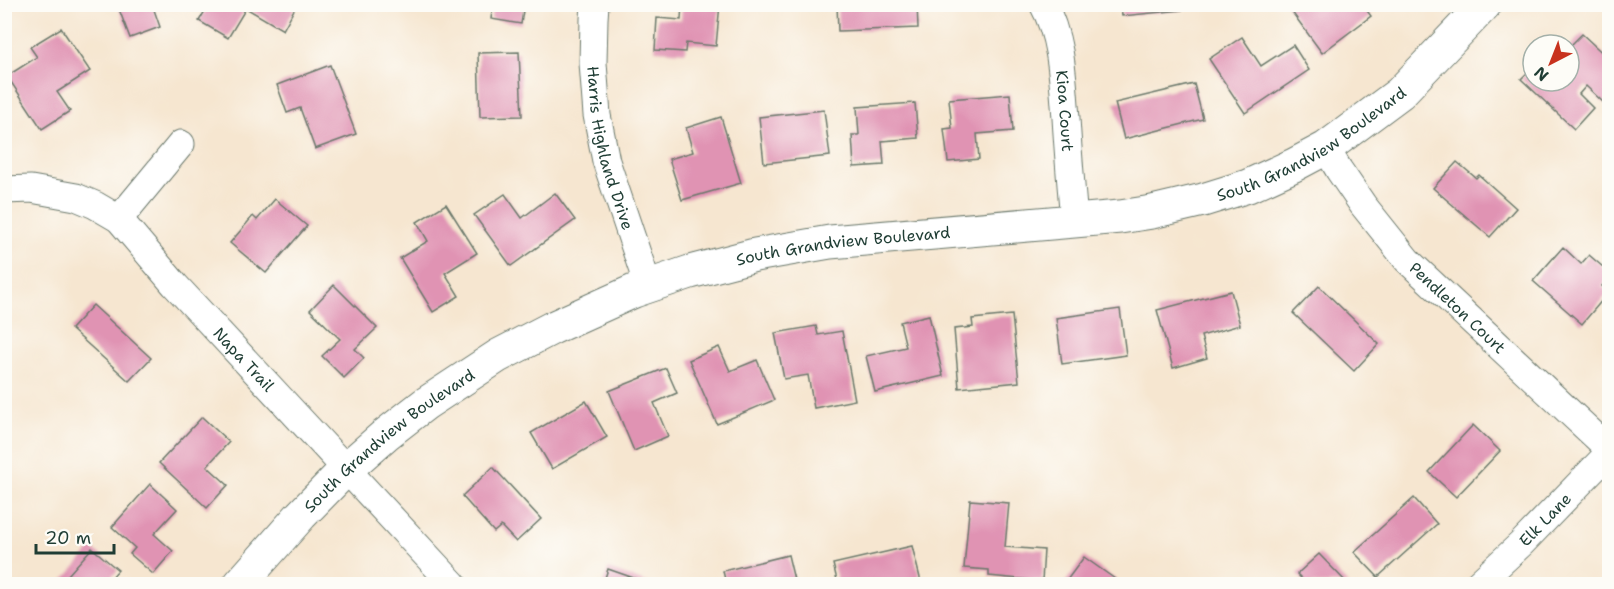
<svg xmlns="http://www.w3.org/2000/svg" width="1614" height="589" font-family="'Shantell Sans',sans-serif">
	<rect width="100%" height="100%" fill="#fdfcf7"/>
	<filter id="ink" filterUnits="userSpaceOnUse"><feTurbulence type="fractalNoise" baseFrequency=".0167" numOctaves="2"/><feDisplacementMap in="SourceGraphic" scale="12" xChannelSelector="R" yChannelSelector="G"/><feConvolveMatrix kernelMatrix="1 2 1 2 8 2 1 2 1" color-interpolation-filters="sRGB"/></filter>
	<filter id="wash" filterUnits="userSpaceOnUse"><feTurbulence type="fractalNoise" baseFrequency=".008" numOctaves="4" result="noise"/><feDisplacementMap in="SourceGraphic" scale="24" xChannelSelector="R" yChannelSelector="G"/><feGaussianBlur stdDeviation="1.35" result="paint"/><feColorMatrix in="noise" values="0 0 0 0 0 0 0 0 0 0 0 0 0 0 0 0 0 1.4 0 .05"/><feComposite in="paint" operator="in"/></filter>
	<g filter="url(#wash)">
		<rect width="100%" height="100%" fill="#f6e6d0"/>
		<g id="blocks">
			<g fill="#e093b3">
				<polygon points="117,4 152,4 160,27 130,38"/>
				<polygon points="209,4 297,4 283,30 246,8 228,38 199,21"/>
				<polygon points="493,4 524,4 521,24 491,19"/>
				<polygon points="682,4 720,4 716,46 686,43 685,52 655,50 657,18 681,20"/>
				<polygon points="837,4 917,4 918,28 838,31"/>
				<polygon points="1121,4 1182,4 1182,10 1122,16"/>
				<polygon points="1286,4 1362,4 1371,16 1322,53"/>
				<polygon points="61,28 90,71 57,92 70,111 42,129 7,76 37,57 30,47"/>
				<polygon points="1582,34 1610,60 1610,97 1604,103 1586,86 1579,94 1593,108 1574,129 1521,79 1533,67 1533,81 1569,81 1569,47"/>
				<polygon points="1242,37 1261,66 1293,45 1309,70 1245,113 1209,59"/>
				<polygon points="519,52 522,116 480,117 478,53"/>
				<polygon points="330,65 356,134 315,149 300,108 287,113 277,85"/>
				<polygon points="1194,84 1203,119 1124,139 1115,103"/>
				<polygon points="1010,94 1013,131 977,134 979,159 948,162 944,129 952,128 949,99"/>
				<polygon points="915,103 918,138 882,141 884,165 854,167 852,135 859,135 857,107"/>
				<polygon points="824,110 830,156 764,163 759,117"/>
				<polygon points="721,117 741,183 682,200 669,159 693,152 686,128"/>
				<polygon points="1457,162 1476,178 1479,175 1516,208 1490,237 1433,188"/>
				<polygon points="555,193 575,220 511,266 474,215 505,194 522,218"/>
				<polygon points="275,199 307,226 266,273 230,243 253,216 257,220"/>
				<polygon points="446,204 477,253 445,273 459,296 433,312 400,258 428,241 417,222"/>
				<polygon points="1563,247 1581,264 1589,255 1610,273 1610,278 1602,286 1609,292 1582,324 1533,281"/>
				<polygon points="334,285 377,328 355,349 364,358 344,378 322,356 340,339 310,310"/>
				<polygon points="1319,286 1379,344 1354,371 1293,313"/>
				<polygon points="1231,291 1240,325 1201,336 1207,358 1173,368 1157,310"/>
				<polygon points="93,305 151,358 129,381 71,329"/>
				<polygon points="1120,309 1126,355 1062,364 1056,318"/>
				<polygon points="929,315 943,376 875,392 866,356 906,347 900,322"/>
				<polygon points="1012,315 1019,382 959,388 954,329 973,327 972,319"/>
				<polygon points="816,326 818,335 842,331 855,400 814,408 808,375 784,379 775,333"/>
				<polygon points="719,347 730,371 757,360 774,400 717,424 689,360"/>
				<polygon points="666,368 677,393 654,403 668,436 634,451 609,391"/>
				<polygon points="586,401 607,437 552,469 531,433"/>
				<polygon points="202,417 229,442 207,466 228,485 207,508 159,463"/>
				<polygon points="1473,425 1500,451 1456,497 1429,472"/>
				<polygon points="493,467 541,519 516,542 501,526 494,532 462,496"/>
				<polygon points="150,484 177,509 154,534 173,551 153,574 130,554 135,548 112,527"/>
				<polygon points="1414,498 1437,524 1378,577 1354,552"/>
				<polygon points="970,500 1009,503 1005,547 1044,550 1042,581 989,576 989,570 964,568"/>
				<polygon points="912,546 921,582 910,584 838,584 833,564"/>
				<polygon points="92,548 118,570 106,584 60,584"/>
				<polygon points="1319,554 1348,584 1301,584 1304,581 1297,574"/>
				<polygon points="788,555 795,584 726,584 723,571"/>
				<polygon points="1084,557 1122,584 1064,584"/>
				<polygon points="608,569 651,584 603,584"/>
			</g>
		</g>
	</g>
	<g filter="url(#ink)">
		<use href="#blocks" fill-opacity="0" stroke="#6a786b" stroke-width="1.5"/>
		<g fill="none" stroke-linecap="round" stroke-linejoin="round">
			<defs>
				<g id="minor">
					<path id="s1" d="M595 4 594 19 593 63 597 115 606 161 648 286"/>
					<path id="s2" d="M1043 4C1062 38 1063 81 1066 118 1068 152 1071 186 1074 220"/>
					<path id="s3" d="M1326 148 1339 170 1363 205 1407 260 1610 450"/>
					<path id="s4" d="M4 190 31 189 76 197 95 205 119 219 175 285 453 584"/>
					<polyline points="119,219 181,144"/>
					<path id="s5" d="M1478 584 1521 544 1610 452"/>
				</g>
				<g id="tertiary">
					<path id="s6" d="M240 584 301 515 345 470 385 435 425 404 498 356 552 328 634 291 690 272 755 255 830 242 1120 217 1152 212 1203 200 1248 186 1294 165 1326 148 1400 93 1485 4"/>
				</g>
			</defs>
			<use href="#minor" stroke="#6a786b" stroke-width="29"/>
			<use href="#tertiary" stroke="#6a786b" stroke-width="35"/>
			<use href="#minor" stroke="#fff" stroke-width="27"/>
			<use href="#tertiary" stroke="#fff" stroke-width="33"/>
		</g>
	</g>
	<g text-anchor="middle" stroke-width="4.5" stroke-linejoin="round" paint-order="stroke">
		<g font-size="16" fill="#1f3d34" stroke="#fdfcf7">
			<text dy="6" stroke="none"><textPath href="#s2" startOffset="110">Kioa Court</textPath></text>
			<text dy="6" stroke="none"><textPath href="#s6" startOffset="1198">South Grandview Boulevard</textPath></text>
			<text dy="6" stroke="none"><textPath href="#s1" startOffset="146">Harris Highland Drive</textPath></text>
			<text dy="6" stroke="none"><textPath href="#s6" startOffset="712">South Grandview Boulevard</textPath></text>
			<text dy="6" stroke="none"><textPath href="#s3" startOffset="208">Pendleton Court</textPath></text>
			<text dy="6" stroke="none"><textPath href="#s4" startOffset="309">Napa Trail</textPath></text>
			<text dy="6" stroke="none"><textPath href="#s6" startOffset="208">South Grandview Boulevard</textPath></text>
			<text dy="6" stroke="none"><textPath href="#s5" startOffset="93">Elk Lane</textPath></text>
		</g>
	</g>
	<rect width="1614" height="589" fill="none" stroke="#fdfcf7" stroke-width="24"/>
	<g transform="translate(1551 63) rotate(222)"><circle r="28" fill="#fdfcf7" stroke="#a4b0a9" stroke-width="1.5"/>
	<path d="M0-4.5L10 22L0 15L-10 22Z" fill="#c8321e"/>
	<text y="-9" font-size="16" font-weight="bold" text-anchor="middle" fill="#1f3d34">N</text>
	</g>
	<path d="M36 544v9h78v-9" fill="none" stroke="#1f3d34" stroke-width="3"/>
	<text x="45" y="544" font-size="18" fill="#1f3d34" stroke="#fdfcf7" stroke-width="4.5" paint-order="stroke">20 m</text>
</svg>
